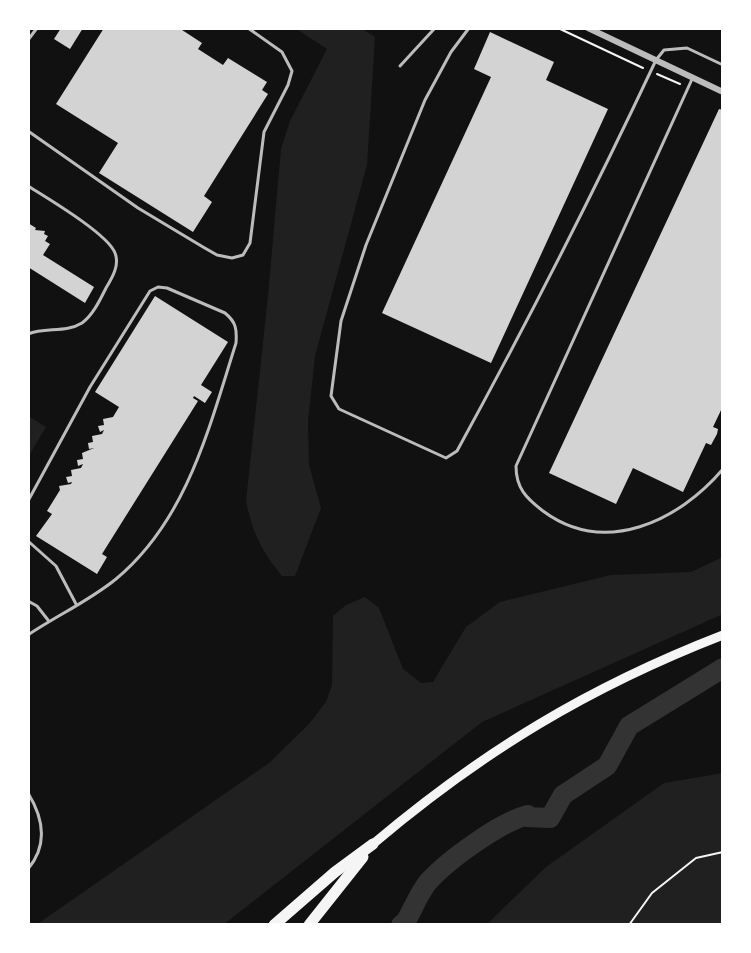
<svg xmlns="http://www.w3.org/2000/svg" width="751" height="953" font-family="Helvetica,sans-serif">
	<rect width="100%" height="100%" fill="#111"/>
	<g fill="#202020">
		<path d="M295 28H361L375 37 367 165 315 356 308 421 309 465 321 508 295 576H282C261 550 253 534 246 501L268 296 281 149 290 121 327 49Z"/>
		<polygon points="28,416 46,427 28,457"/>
		<polygon points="723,557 723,614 482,722 223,925 36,925 269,763 309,724 326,702 332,685 333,616 346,605 365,597 379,608 403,669 421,683 433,682 466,627 500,602 611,575 691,572"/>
		<polygon points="723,773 723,925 486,925 546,867 664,783"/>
	</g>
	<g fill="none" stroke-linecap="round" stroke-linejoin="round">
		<path stroke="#333" stroke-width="20" d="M401 925 406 921C413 909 419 893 428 882 448 860 500 822 528 815L527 817 550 818 563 795 607 766 629 726 723 668"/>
	</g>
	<g fill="#d3d3d3">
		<polygon points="61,28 83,28 70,49 54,39"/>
		<polygon points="104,28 179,28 202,43 198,49 223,65 228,58 267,82 262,90 268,94 204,196 212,202 193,232 99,173 118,143 56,104"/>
		<polygon points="490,32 554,62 546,80 608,109 491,363 382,313 491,77 474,69"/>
		<polygon points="719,109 723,110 723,406 713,427 718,429 717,434 711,445 706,443 683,492 633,468 616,504 549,473"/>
		<polygon points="28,223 36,228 35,230 45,231 44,234 48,236 45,241 50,244 43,255 94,287 85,303 28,267"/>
		<polygon points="155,296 228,342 201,385 212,392 205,403 194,396 193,398 198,401 102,554 107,557 97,574 36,536 52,514 47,511 60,490 59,486 71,484 72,482 68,483 66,477 72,476 71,470 81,468 83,464 78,466 77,460 83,459 82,453 94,448 89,449 88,443 93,442 92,436 102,434 104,430 100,432 98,426 104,425 103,419 113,417 119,407 95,392"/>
	</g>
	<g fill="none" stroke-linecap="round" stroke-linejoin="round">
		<g stroke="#f5f5f5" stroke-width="2">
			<polyline points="558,28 643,68"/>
			<polyline points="657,74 680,84"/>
			<polyline points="432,925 433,924"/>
			<polyline points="629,925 652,893 696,858 723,852"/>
		</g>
		<g stroke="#bcbcbc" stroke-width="3">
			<path d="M469 28 451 52 425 100 366 245 341 321 331 396 339 409 446 458 457 451C527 323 594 192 656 60L664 50 687 48 723 65"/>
			<polyline points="28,40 37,28"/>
			<polyline points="400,66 435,28"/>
			<path d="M693 77 516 466C516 488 526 498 543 511 605 557 679 521 723 469"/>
			<polyline points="28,131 138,208 203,247 217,255 232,258 243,255 250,243 264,132 288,85 292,71 282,52 248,28"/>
			<path d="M28 186C47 198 108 234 115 253 120 265 112 278 106 288 100 300 93 315 82 323 66 333 45 327 28 334"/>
			<path d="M28 501 90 387 150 291 158 287 167 288 225 313C236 322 237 329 236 343 209 428 187 520 116 579 89 601 56 616 28 635"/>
			<polyline points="28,541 56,566 76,604"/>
			<polyline points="28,601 37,606 48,620"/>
			<path d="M28 793C44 819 48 845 28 869"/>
		</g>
		<polyline stroke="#bcbcbc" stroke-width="6" points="588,28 723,92"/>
		<path stroke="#f5f5f5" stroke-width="9" d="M373 844C483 751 589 687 723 635"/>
		<g stroke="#f5f5f5" stroke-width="11">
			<polyline points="274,925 335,872 373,844"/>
			<polyline points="309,925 363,857"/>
		</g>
	</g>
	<rect width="751" height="953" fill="none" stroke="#ffffff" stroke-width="60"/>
</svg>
